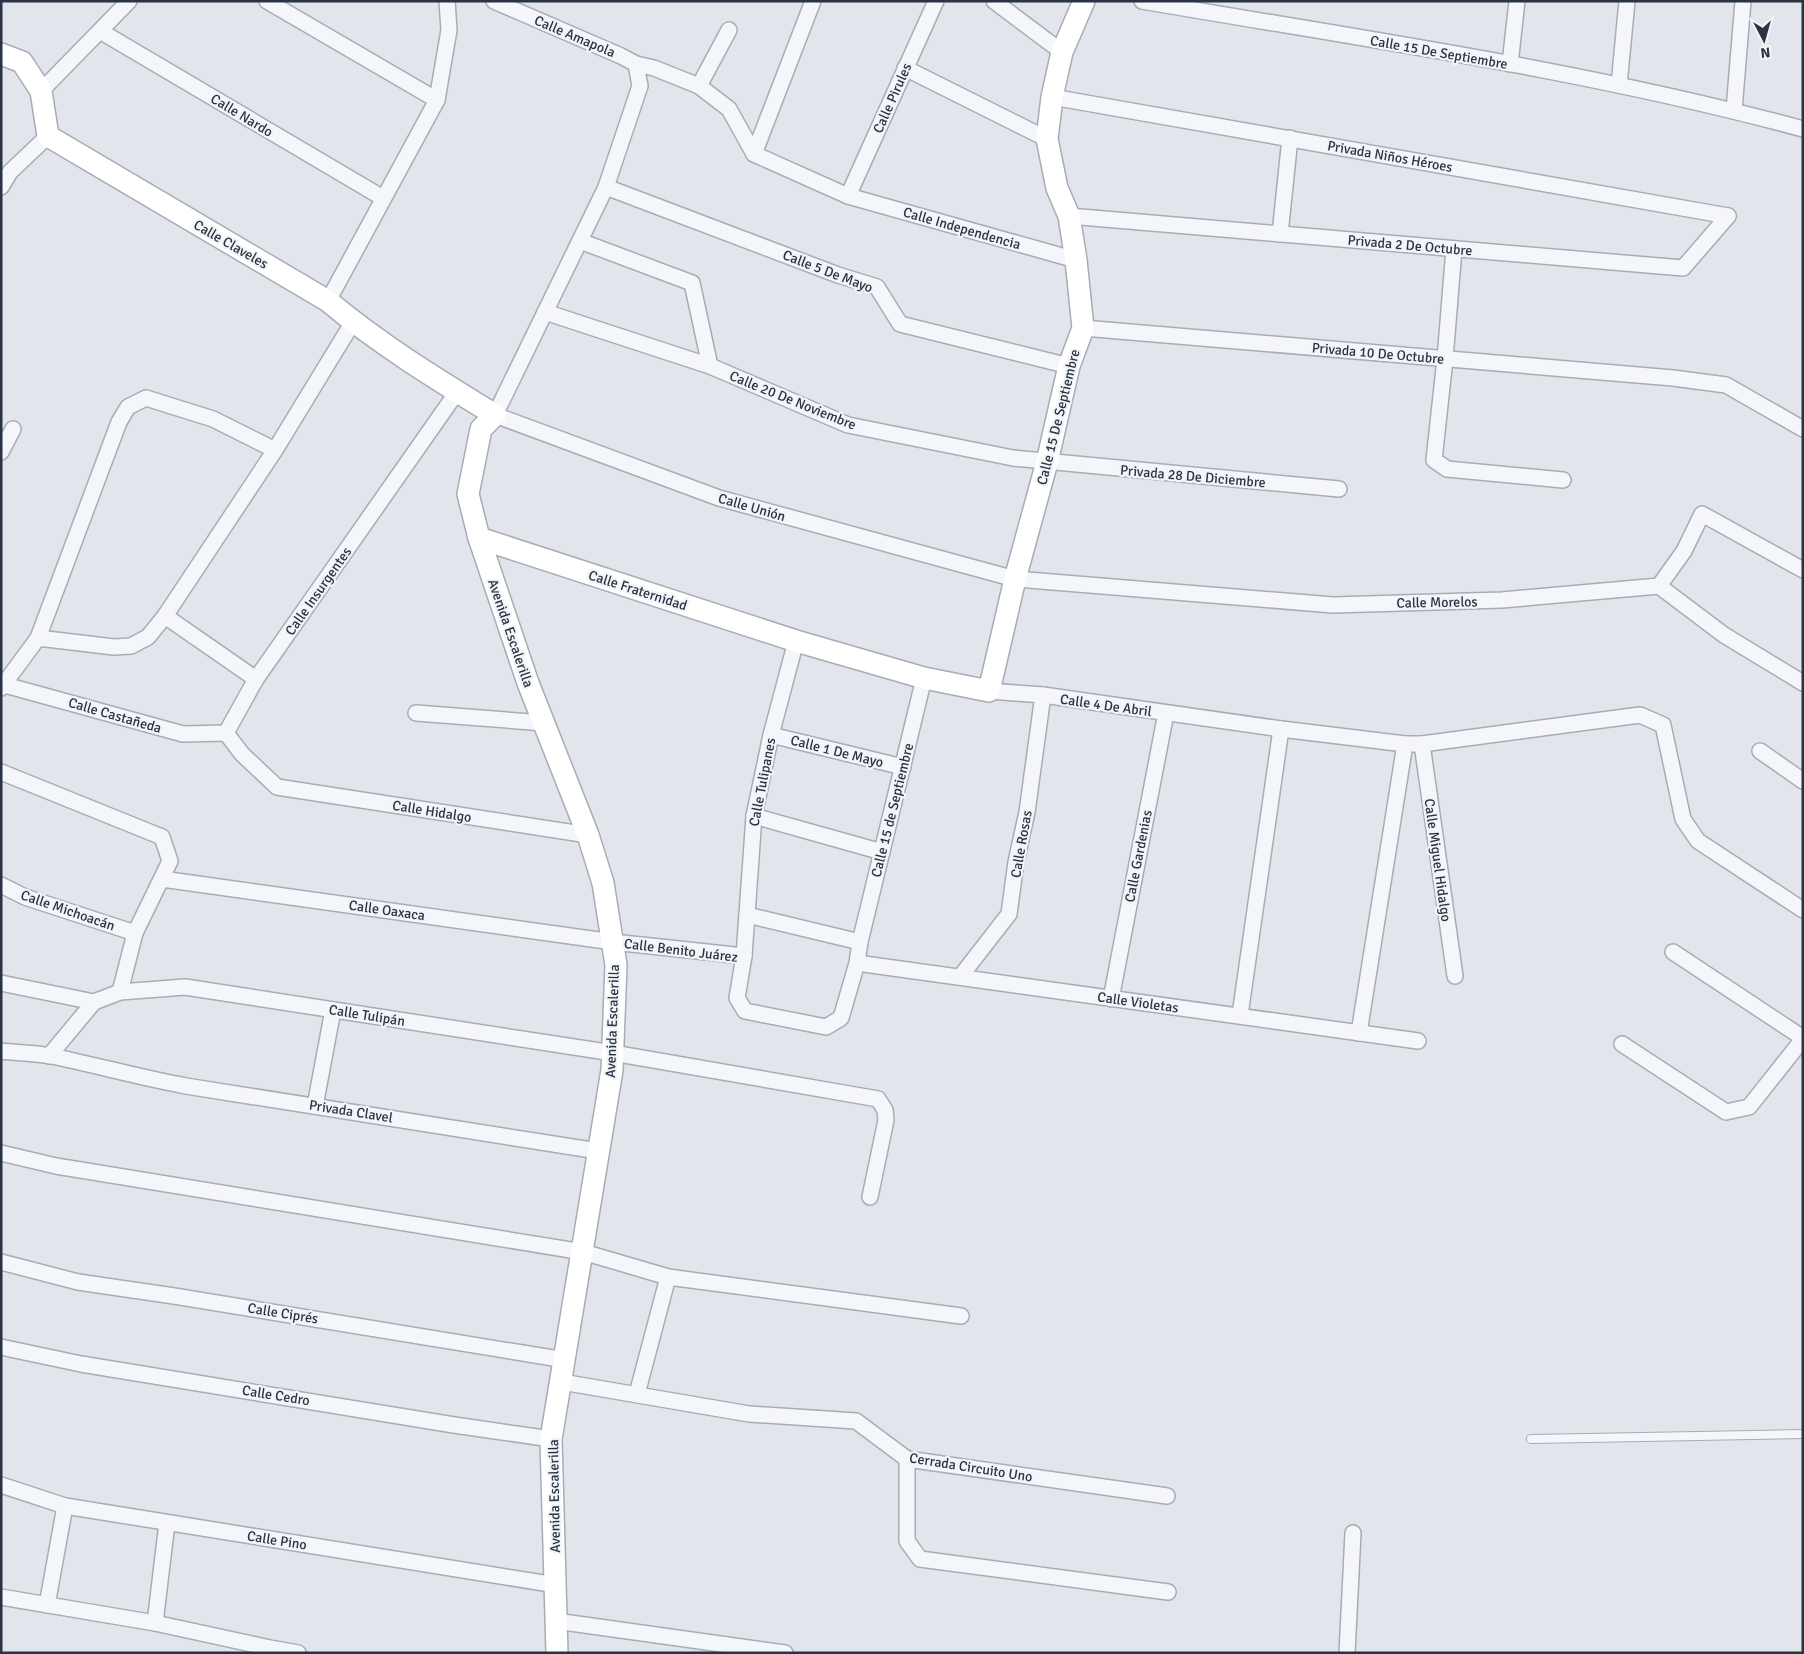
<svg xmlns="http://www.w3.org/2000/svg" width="1804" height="1654" font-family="Signika,sans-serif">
	<rect width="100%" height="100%" fill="#e2e5eb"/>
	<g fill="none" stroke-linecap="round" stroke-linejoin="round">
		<defs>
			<polyline id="lane" points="1531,1439 1803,1434"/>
			<g id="street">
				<polyline points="267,1 437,100"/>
				<polyline points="494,1 621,56 636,64 640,86 606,187 495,415 719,498 1015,579 1333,605 1502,600 1659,586 1684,551 1702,514 1803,570"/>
				<polyline points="994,1 1062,52"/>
				<path d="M1142 1C1363 39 1586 70 1803 129"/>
				<polyline points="100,31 383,198"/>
				<polyline points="636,64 654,68 699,86 729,109 754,154 848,196 1076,260"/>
				<polyline points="1510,64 1517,1"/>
				<polyline points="905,68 1047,139"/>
				<polyline points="1619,85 1627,1"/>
				<polyline points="699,86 729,30"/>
				<polyline points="41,91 129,1"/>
				<polyline points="1052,97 1728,216"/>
				<polyline points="1734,110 1743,1"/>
				<polyline points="754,154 813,1"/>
				<polyline points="1,187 10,172 48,136"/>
				<polyline points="606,187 838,275 877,287 900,324 1069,366"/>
				<polyline points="848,196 936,1"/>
				<polyline points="1069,216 1683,268 1728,216"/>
				<polyline points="1280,234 1290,138"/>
				<polyline points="580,241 692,283 710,366"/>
				<polyline points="1454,249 1445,359 1434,460 1447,469 1563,480"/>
				<polyline points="328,301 437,100 449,30 447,1"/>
				<polyline points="545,312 710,366 848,425 1013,458 1339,489"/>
				<polyline points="1083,328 1673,378 1726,385 1803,429"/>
				<polyline points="457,392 256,679 226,733 242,754 277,787 588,835"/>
				<polyline points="1,452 13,429"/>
				<polyline points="1659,586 1724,635 1803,683"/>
				<polyline points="38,638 119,422 128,407 146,398 213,419 275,450"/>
				<polyline points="796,641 771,735 754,816 744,956 737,998 745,1011 826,1027 841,1018 857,963 860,942 924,678"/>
				<polyline points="256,679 165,616 275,450 353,322"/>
				<polyline points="5,685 183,734 226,733"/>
				<polyline points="1,688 38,638 114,647 131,646 148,637 165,616"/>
				<polyline points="989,691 1043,695 1281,729 1405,744 1422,744 1640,715 1663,725 1683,819 1698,841 1803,910"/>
				<polyline points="416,713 544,723"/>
				<polyline points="771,735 903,767"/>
				<polyline points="1422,744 1455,976"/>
				<polyline points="1760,751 1803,781"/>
				<polyline points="1,772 162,837 170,861 135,933 120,992"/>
				<polyline points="754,816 882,852"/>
				<polyline points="162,879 613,942 744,956"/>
				<polyline points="1,885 25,897 135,933"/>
				<polyline points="747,915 860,942"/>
				<polyline points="1673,952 1803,1038"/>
				<polyline points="857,963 1418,1041"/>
				<polyline points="960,977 1009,914 1016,862 1027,812 1043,695"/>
				<polyline points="1,983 94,1002 120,992 185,987 613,1053 878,1099 885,1110 886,1120 870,1197"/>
				<polyline points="1111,999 1166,713"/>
				<polyline points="1240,1015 1281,729"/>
				<polyline points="1359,1033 1405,744"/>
				<polyline points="1622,1044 1726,1112 1749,1107 1803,1039"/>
				<path d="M1 1051C18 1053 35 1053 51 1056 96 1065 141 1078 186 1086L598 1151"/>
				<polyline points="49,1056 94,1002"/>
				<polyline points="315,1106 333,1010"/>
				<polyline points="1,1153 56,1166 583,1252 668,1277 637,1394"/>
				<polyline points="1,1262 78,1282 174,1296 565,1360"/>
				<polyline points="668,1277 961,1316"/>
				<polyline points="1,1347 81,1364 454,1425 551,1439"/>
				<polyline points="562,1382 749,1414 856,1421 907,1459 1167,1496"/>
				<polyline points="907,1459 907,1541 920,1559 1168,1592"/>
				<polyline points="1,1485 65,1506 556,1585"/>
				<polyline points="1,1597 155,1623 270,1648 298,1653"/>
				<polyline points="47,1605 65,1506"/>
				<polyline points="556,1621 785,1653"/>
				<polyline points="155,1623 167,1523"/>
				<polyline points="1347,1653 1353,1533"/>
			</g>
			<g id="secondary">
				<path d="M1 54 22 62 41 91 48 136 328 301C379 344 438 380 495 415L481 429 468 494 479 538 528 683 588 835 603 883 616 965 612 1070 551 1439 557 1653"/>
				<polyline points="479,538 796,641 924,678 989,691 1015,579 1047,462 1069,366 1083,328 1076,260 1069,216 1057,188 1047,139 1052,97 1062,52 1084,1"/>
			</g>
		</defs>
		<use href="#lane" stroke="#a7acb5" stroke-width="10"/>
		<use href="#street" stroke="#a7acb5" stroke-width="18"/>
		<use href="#secondary" stroke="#a7acb5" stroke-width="24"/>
		<use href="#lane" stroke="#f5f6f9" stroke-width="8"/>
		<use href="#street" stroke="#f5f6f9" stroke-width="15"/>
		<use href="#secondary" stroke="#fff" stroke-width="21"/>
	</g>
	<g text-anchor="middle" stroke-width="4.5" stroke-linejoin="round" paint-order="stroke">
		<g font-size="14" fill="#293343" stroke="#f2f4f8">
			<text transform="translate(575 36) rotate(23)" y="5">Calle Amapola</text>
			<text transform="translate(1439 52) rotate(10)" y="5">Calle 15 De Septiembre</text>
			<text transform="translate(892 98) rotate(-66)" y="5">Calle Pirules</text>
			<text transform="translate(242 115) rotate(31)" y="5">Calle Nardo</text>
			<text transform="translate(1390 156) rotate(10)" y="5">Privada Niños Héroes</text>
			<text transform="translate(962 228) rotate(16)" y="5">Calle Independencia</text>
			<text transform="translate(231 244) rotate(30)" y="5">Calle Claveles</text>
			<text transform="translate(1410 245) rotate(5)" y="5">Privada 2 De Octubre</text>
			<text transform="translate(828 271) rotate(21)" y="5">Calle 5 De Mayo</text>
			<text transform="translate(1378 353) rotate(5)" y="5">Privada 10 De Octubre</text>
			<text transform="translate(793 400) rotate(22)" y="5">Calle 20 De Noviembre</text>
			<text transform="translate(1058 417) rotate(-76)" y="5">Calle 15 De Septiembre</text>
			<text transform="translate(1193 476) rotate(5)" y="5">Privada 28 De Diciembre</text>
			<text transform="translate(752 507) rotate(16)" y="5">Calle Unión</text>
			<text transform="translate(638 590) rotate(18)" y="5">Calle Fraternidad</text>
			<text transform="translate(318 591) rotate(-55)" y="5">Calle Insurgentes</text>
			<text transform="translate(1437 602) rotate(-1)" y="5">Calle Morelos</text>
			<text transform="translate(511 633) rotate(71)" y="5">Avenida Escalerilla</text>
			<text transform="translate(1106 705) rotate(8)" y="5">Calle 4 De Abril</text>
			<text transform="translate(115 715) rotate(16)" y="5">Calle Castañeda</text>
			<text transform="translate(837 751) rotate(14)" y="5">Calle 1 De Mayo</text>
			<text transform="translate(762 782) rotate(-79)" y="5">Calle Tulipanes</text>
			<text transform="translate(892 810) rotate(-76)" y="5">Calle 15 de Septiembre</text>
			<text transform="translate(432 811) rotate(9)" y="5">Calle Hidalgo</text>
			<text transform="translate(1021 844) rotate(-80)" y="5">Calle Rosas</text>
			<text transform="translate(1138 856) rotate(-79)" y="5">Calle Gardenias</text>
			<text transform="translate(1438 860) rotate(82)" y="5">Calle Miguel Hidalgo</text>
			<text transform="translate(68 910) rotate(19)" y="5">Calle Michoacán</text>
			<text transform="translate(387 910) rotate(8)" y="5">Calle Oaxaca</text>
			<text transform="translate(681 950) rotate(7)" y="5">Calle Benito Juárez</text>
			<text transform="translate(1138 1002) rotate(8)" y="5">Calle Violetas</text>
			<text transform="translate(367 1015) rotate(9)" y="5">Calle Tulipán</text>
			<text transform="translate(612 1021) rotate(-88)" y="5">Avenida Escalerilla</text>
			<text transform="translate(351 1111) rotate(9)" y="5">Privada Clavel</text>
			<text transform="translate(283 1313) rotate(9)" y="5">Calle Ciprés</text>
			<text transform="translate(276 1395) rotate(9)" y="5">Calle Cedro</text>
			<text transform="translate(971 1467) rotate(9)" y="5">Cerrada Circuito Uno</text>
			<text transform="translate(554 1496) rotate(-91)" y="5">Avenida Escalerilla</text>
			<text transform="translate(277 1540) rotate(9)" y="5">Calle Pino</text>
		</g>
	</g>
	<rect width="1804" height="1654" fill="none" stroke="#293343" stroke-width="5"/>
	<g transform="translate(1764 40) rotate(174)" stroke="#f2f4f8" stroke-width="4" paint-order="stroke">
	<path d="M0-4L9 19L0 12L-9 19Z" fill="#293343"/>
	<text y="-8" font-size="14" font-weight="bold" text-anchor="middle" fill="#293343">N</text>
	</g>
</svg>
